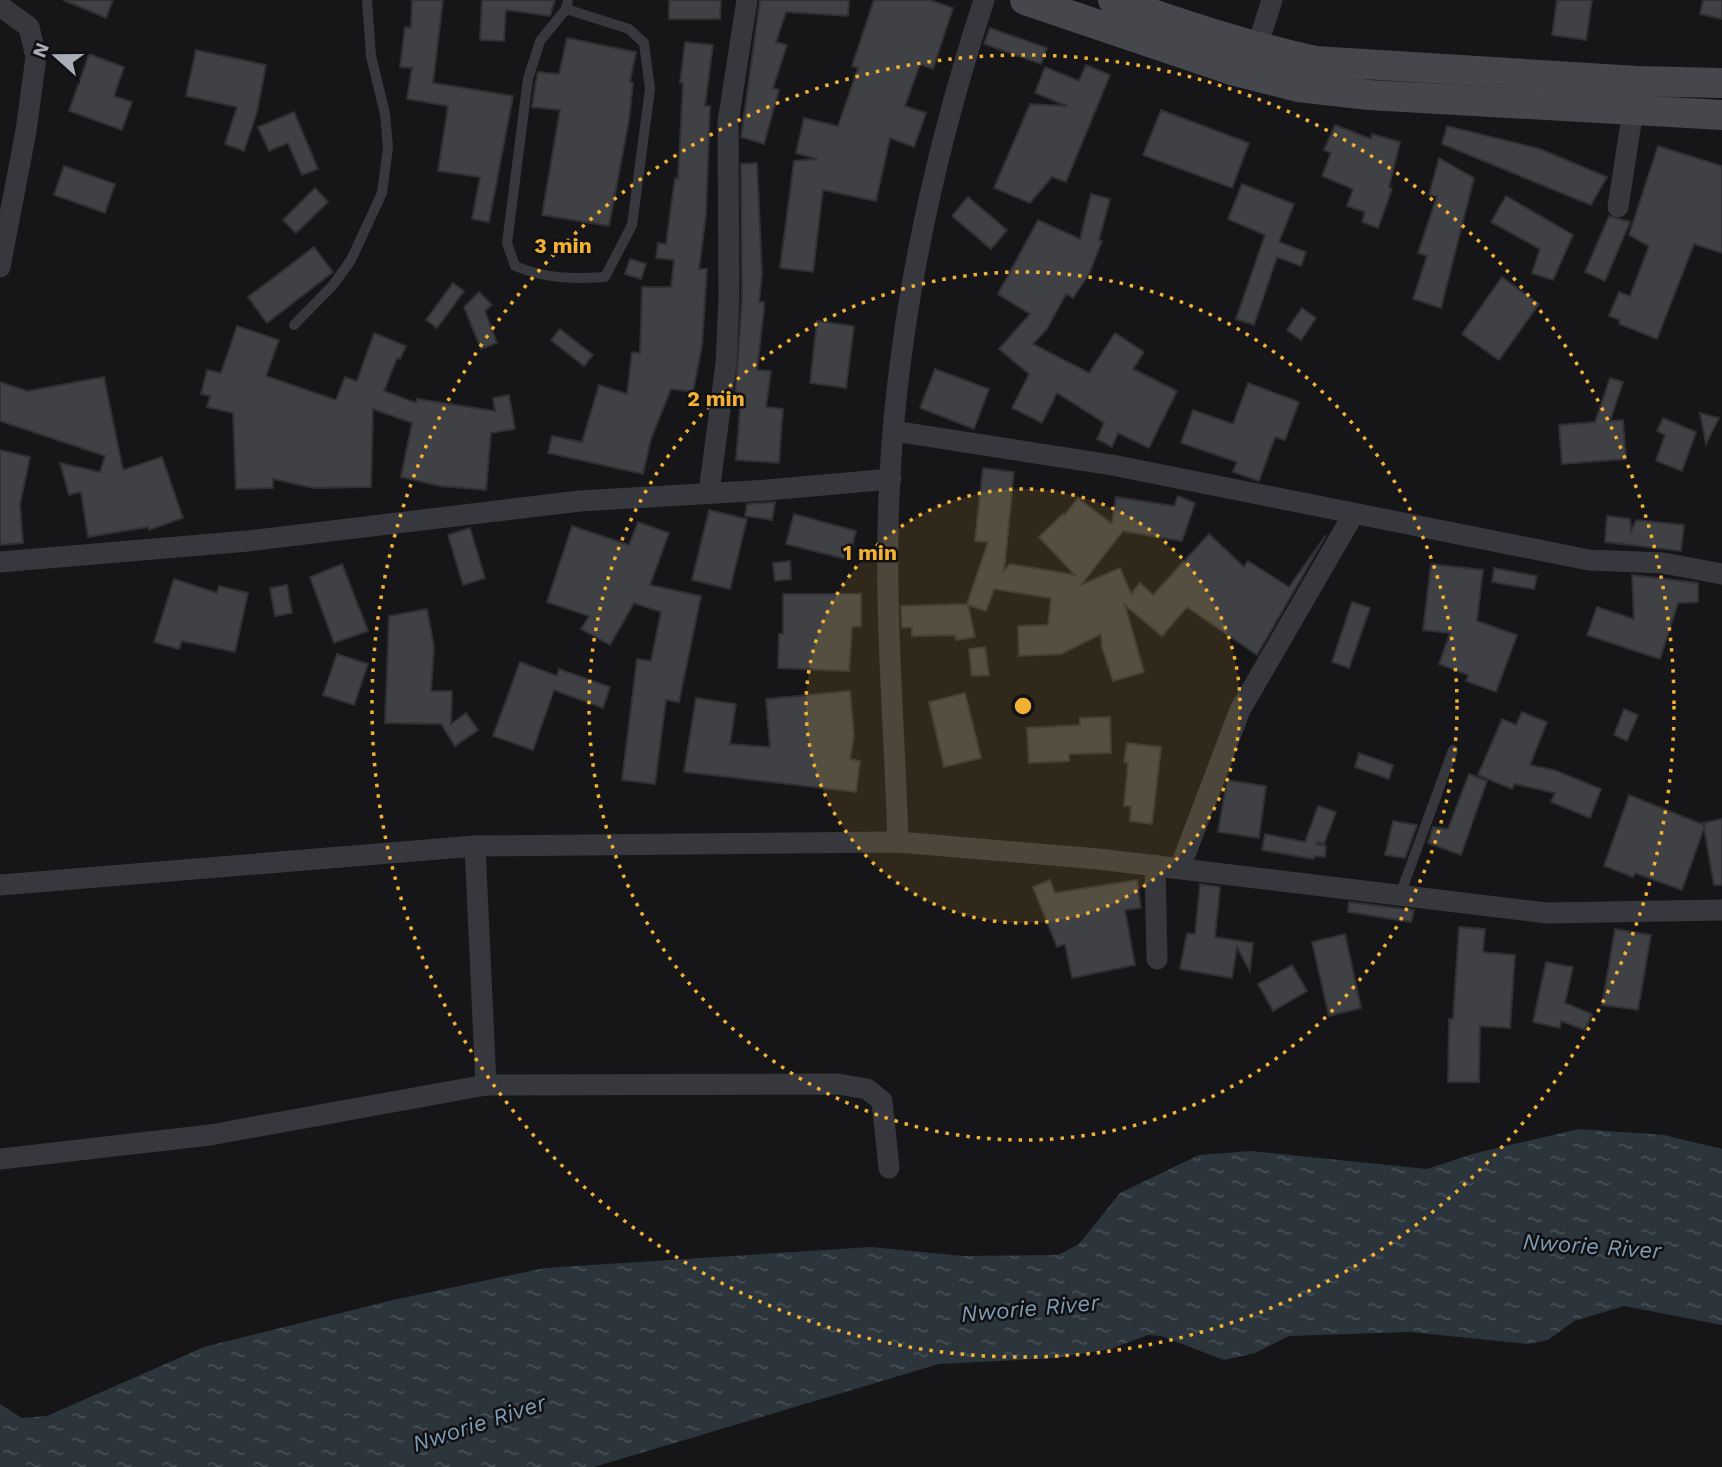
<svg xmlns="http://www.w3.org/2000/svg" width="1722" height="1467" font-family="'Work Sans',sans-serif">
	<defs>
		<pattern id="water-ripples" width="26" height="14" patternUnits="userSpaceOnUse" patternTransform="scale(1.75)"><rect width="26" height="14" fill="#2c353c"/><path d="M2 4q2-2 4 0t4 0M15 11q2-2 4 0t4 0" fill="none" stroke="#485056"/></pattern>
	</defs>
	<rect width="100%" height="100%" fill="#161618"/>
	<polygon fill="url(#water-ripples)" points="1579,1129 1664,1135 1722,1149 1722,1325 1624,1306 1574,1321 1548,1340 1528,1344 1410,1332 1289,1336 1255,1353 1224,1360 1161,1336 1148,1335 1111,1349 1055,1358 939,1364 594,1467 0,1467 0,1404 22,1418 47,1416 204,1347 393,1300 545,1268 871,1247 962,1256 1058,1255 1079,1244 1120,1193 1199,1155 1251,1151 1427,1169 1476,1153"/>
	<g fill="#404145" stroke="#303034" stroke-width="2">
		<polygon points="63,0 113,0 106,18"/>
		<polygon points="412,0 443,0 433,83 513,96 489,222 472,219 480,177 438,171 448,106 407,99 412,68 400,67 405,27 411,28"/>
		<polygon points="482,0 555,0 550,16 506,10 504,41 480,40"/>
		<polygon points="669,0 721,0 720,19 669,19"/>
		<polygon points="760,0 849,0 848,16 786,12 776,42 787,45 773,88 779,90 764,144 741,137"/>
		<polygon points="874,0 930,0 953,8 933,69 920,64 905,106 926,113 914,147 890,138 876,201 823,190 813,272 780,268 794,161 817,159 796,153 804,118 838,126 858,68 852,66"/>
		<polygon points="1557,0 1592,0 1586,40 1552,35"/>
		<polygon points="1703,0 1722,0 1722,19 1700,14"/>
		<polygon points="990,28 1047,48 1041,64 984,44"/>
		<polygon points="567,38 636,52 630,82 633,83 629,120 609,226 542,215 560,110 532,107 536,81 538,72 559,74"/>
		<polygon points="685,42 713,45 705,106 710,106 706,215 699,269 707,269 702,346 693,392 671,389 651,439 643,474 548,453 552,436 582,442 599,385 627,394 632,352 640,353 642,287 671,287 674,260 656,258 658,243 666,244 675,178 678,179 683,83 680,83"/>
		<polygon points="196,50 266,65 257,112 244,151 225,144 237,107 186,96"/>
		<polygon points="89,54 124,67 114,96 132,102 122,130 69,111"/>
		<polygon points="1086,65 1110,75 1066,182 1052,177 1030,203 994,188 1030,104 1067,106 1035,93 1045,67 1079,81"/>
		<polygon points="1161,110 1249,143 1232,188 1143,155"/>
		<polygon points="294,112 318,169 302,175 288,143 269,151 258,127"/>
		<polygon points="1335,125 1371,139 1372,134 1400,142 1389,187 1392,189 1378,228 1362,222 1365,212 1347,206 1353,189 1322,176 1331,153 1324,150"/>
		<polygon points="1447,126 1540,149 1607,177 1591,205 1442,144"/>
		<polygon points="1658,146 1722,166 1722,253 1694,244 1657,339 1619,324 1620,320 1609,316 1619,292 1630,296 1649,246 1629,235"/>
		<polygon points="1439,158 1474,178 1441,308 1413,299 1427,256 1418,253 1437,196 1429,195"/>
		<polygon points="757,163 762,274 759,302 764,302 764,309 757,370 771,371 766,407 783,409 779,463 736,460 741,396 735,396 742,299 741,164"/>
		<polygon points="64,166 115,184 105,213 54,195"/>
		<polygon points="1242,184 1294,204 1279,242 1306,252 1301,266 1277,257 1254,325 1236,319 1265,235 1228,219"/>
		<polygon points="315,188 328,202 296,233 283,220"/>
		<polygon points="1091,194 1110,199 1099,240 1102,241 1089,274 1073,298 1066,294 1047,329 1033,344 1089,373 1115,333 1144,352 1133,369 1177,391 1149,448 1118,433 1112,447 1097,439 1104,423 1057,393 1042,423 1012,408 1029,374 999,349 1030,314 998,294 1038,220 1080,239"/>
		<polygon points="1506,196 1573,235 1553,280 1532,273 1540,249 1491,222"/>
		<polygon points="968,197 1007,230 991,249 952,216"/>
		<polygon points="1609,216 1630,222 1605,281 1585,272"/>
		<polygon points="314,247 333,272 267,323 248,297"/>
		<polygon points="630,259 646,264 641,279 625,274"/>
		<polygon points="1502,277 1539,304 1499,360 1462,334"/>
		<polygon points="453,283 464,291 437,328 426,320"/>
		<polygon points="479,292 492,305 485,311 497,343 481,349 464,307"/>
		<polygon points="1302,308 1316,318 1301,340 1287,330"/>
		<polygon points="817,321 854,326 846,388 810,383"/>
		<polygon points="237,326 279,340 266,376 336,400 345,377 357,381 374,333 406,346 400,359 397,358 384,391 416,403 417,399 495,411 493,398 509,395 515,429 491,433 486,490 440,486 401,477 412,423 373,409 371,487 313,488 273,479 273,488 236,489 233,413 207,407 210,396 201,394 207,370 221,373"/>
		<polygon points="560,329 593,355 584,366 551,340"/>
		<polygon points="935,369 989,389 974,429 920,408"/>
		<polygon points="104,377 123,470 162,457 183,518 149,530 148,527 88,537 81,492 69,495 60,463 100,472 105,456 0,421 0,382 27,391"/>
		<polygon points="1610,378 1623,382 1610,421 1623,420 1626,459 1562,464 1559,425 1595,422"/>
		<polygon points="1248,383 1299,402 1285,440 1275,437 1259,481 1233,472 1237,462 1181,443 1193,410 1233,424"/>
		<polygon points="1700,413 1719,418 1706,444"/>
		<polygon points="1663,418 1696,432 1682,471 1656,461 1665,435 1657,431"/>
		<polygon points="0,450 30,457 20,504 23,543 0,545"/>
		<polygon points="983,468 1014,472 1004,571 1010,564 1075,575 1039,537 1063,514 1064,516 1078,498 1112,524 1116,497 1174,506 1178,496 1195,503 1182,541 1123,531 1081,585 1120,568 1131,594 1140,583 1153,595 1209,534 1244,567 1248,561 1289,587 1326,535 1257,655 1187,607 1162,636 1125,605 1144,672 1113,681 1102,647 1101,634 1061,654 1019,656 1018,626 1048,625 1051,598 994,589 986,611 968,605 975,637 956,640 955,635 912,636 912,627 902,628 901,606 967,604 988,542 975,541"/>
		<polygon points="775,502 772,520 745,516 747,504"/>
		<polygon points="709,510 747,519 730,589 692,580"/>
		<polygon points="794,514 856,531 849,560 786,544"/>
		<polygon points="1607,516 1630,519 1631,531 1636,520 1684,525 1681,551 1605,542"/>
		<polygon points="638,522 669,533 650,585 701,596 679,702 666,700 655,784 622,780 637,659 651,661 661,612 634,603 610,645 581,629 589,616 547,602 572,526 629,545"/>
		<polygon points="470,528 485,578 463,585 448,535"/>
		<polygon points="790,561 791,579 775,581 773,563"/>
		<polygon points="342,564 368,631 334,643 310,577"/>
		<polygon points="1431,564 1483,570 1477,621 1517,635 1496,692 1466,681 1468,675 1439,664 1450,633 1423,630"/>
		<polygon points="1494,568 1537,576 1534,589 1492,582"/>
		<polygon points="1632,575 1698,583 1698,602 1678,603 1660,659 1587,635 1597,607 1634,619"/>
		<polygon points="174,579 217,593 219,586 248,593 235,652 182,641 179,649 154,642"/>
		<polygon points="287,585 292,613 275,616 270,588"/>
		<polygon points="783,594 861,594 861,626 852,627 849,671 778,668 779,634 783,634"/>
		<polygon points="1352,602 1370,608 1349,668 1332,662"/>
		<polygon points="427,609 434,647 431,691 452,691 451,724 466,713 478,730 455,746 441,724 385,723 389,616"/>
		<polygon points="985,647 989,675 972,676 969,649"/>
		<polygon points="337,654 368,664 354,705 323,695"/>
		<polygon points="520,662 557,676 559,669 610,687 603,708 554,690 533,750 493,736"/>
		<polygon points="850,691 854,736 850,759 860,761 856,792 684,772 696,698 736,704 730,744 770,747 766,699"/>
		<polygon points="965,693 981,758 944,767 929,702"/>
		<polygon points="1624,709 1638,715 1627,741 1614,735"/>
		<polygon points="1522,712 1547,722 1530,765 1554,770 1601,789 1590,818 1551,802 1555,793 1515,784 1512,789 1478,775 1502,719 1516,725"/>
		<polygon points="1110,717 1111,753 1069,754 1069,761 1029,763 1027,728 1080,725 1080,718"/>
		<polygon points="1127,743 1161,747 1152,824 1130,821 1131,806 1124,806 1128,763 1124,762"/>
		<polygon points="1359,753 1393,765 1389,779 1355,767"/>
		<polygon points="1469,774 1487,781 1461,855 1428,843 1433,827 1448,829"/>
		<polygon points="1227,780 1266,786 1259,838 1218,832"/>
		<polygon points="1629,795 1704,825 1703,823 1722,819 1722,885 1714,885 1704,828 1682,890 1635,873 1633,877 1604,866"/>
		<polygon points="1318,806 1336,812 1324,844 1318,842 1317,844 1326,846 1325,857 1315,856 1314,859 1262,850 1265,834 1305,842"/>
		<polygon points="1393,821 1417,825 1405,858 1385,855"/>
		<polygon points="1050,880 1055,893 1137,880 1141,908 1125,910 1135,965 1072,978 1065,944 1057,947 1033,887"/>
		<polygon points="1200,884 1220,887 1215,937 1253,943 1250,971 1237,947 1232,978 1180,969 1187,933 1195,934"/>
		<polygon points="1349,902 1414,910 1411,922 1348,912"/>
		<polygon points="1459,927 1485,929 1483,952 1515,955 1510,1028 1480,1026 1479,1082 1448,1082 1449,1019 1453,1019"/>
		<polygon points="1615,929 1651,935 1638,1010 1602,1005"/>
		<polygon points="1345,934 1361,1008 1329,1016 1312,942"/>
		<polygon points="1546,962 1573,967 1565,1003 1592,1014 1585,1030 1561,1021 1560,1028 1533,1022"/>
		<polygon points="1292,965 1307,991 1273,1011 1258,984"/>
	</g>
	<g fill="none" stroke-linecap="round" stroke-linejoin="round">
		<g stroke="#37383d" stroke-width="10">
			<path d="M566 9 629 29 644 43 650 89 632 225 605 277C572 279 546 279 515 266L507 243 528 79 540 41 566 9 568 0"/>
			<polyline points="294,325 333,285 351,260 382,193 388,147 385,114 371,56 367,0"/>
			<polyline points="1400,895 1453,750"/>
		</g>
		<g stroke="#37383d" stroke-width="21">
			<polyline points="0,6 29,27 36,57 26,131 0,267"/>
			<polyline points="1257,47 1272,0"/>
			<polyline points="1618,207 1633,110"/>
			<polyline points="894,431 1112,465 1589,560 1663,563 1722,574"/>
			<polyline points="709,492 726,364 729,299 728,122 747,0"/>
			<polyline points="0,562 248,541 580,501 767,490 891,479"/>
			<path d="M898 842C895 739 886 634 888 530 891 351 929 169 984 0"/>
			<polyline points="1155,865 1157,959"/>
			<polyline points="1180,868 1240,710 1353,515"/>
			<polyline points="0,885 475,846 898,842 1098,859 1547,913 1722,910"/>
			<polyline points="486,1085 838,1084 867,1089 882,1101 889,1168"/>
			<polyline points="0,1159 210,1135 486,1085 475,846"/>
		</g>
		<g stroke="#45474d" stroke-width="30">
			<polyline points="1025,0 1235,71 1298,87 1369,95 1722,115"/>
			<path d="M1113 0C1179 24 1246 46 1315 61L1637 81 1722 83"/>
		</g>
	</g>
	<circle cx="1023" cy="706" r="217" fill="#f2b134" fill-opacity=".12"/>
	<g fill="none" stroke="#f2b134" stroke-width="3.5" stroke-dasharray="3.5 7">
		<circle cx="1023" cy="706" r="217"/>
		<circle cx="1023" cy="706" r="434"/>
		<circle cx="1023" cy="706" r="651"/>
	</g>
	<g text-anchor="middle" stroke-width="5" stroke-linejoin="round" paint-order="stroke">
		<g font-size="23" font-style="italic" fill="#7f9bb3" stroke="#111113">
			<text transform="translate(1592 1246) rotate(4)" y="8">Nworie River</text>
			<text transform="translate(1030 1308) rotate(-5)" y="8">Nworie River</text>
			<text transform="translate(479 1423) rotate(-18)" y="8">Nworie River</text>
		</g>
	</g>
	<circle cx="1023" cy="706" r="10" fill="#f2b134" stroke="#111113" stroke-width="3.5"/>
	<g font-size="21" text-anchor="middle" font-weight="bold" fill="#f2b134" stroke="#111113" stroke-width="5" stroke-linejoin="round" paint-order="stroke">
		<text x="563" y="253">3 min</text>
		<text x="716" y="406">2 min</text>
		<text x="870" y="560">1 min</text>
	</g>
	<g transform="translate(56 56) rotate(291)" stroke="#111113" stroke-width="5" paint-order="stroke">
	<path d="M0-5L12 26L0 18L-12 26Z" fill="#a8adb8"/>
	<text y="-10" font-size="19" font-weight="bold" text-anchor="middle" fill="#a8adb8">N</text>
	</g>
</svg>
